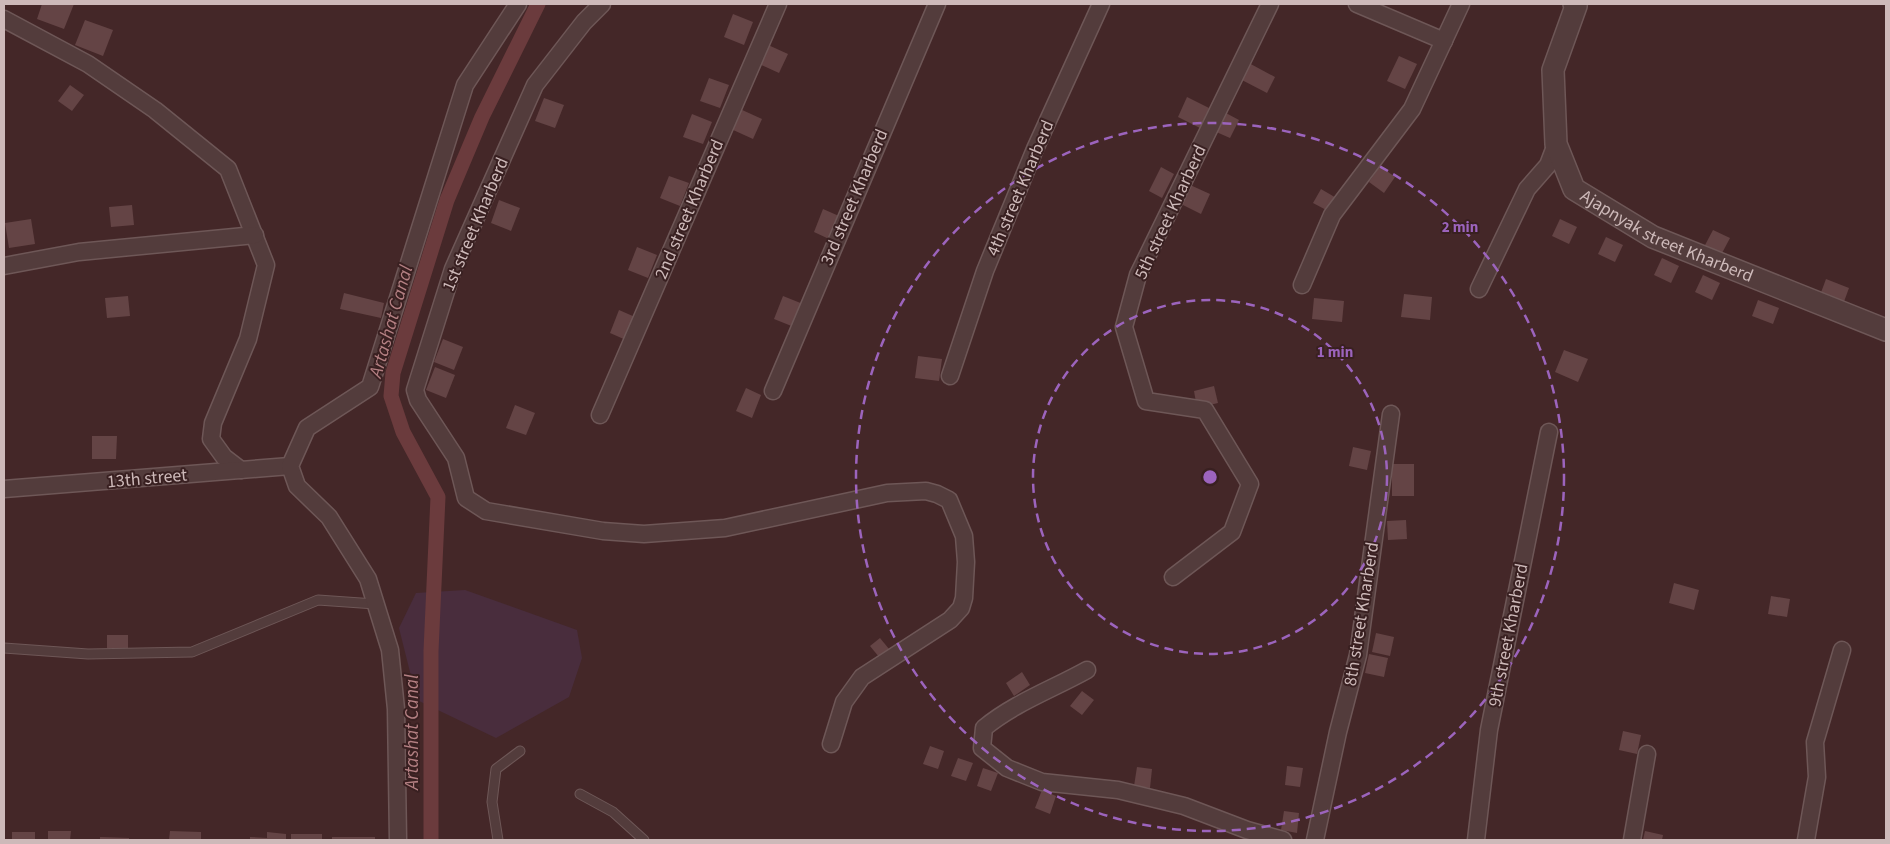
<svg xmlns="http://www.w3.org/2000/svg" width="1890" height="844" font-family="'Source Sans 3',sans-serif">
	<rect width="100%" height="100%" fill="#442728"/>
	<polygon fill="#492d3d" points="465,590 577,630 582,658 569,697 496,738 417,700 399,628 416,593"/>
	<g fill="none" stroke-linecap="round" stroke-linejoin="round">
		<polyline stroke="#6b3b3d" stroke-width="15" points="431,840 431,651 438,497 403,432 391,396 393,373 447,200 482,117 538,4"/>
	</g>
	<g fill="#644445">
		<polygon points="42,4 74,4 64,29 37,19"/>
		<polygon points="733,14 753,22 744,45 724,37"/>
		<polygon points="85,20 113,30 103,56 75,45"/>
		<polygon points="766,44 788,54 779,73 757,63"/>
		<polygon points="1399,56 1417,64 1405,89 1387,81"/>
		<polygon points="1247,62 1275,77 1267,93 1238,78"/>
		<polygon points="709,78 729,85 720,108 700,101"/>
		<polygon points="70,85 84,95 72,111 58,101"/>
		<polygon points="1187,97 1209,108 1200,128 1178,117"/>
		<polygon points="544,98 564,105 555,128 535,121"/>
		<polygon points="740,109 762,119 753,139 731,129"/>
		<polygon points="1224,112 1239,120 1230,138 1214,131"/>
		<polygon points="692,114 712,122 703,144 683,137"/>
		<polygon points="1380,166 1395,177 1384,193 1369,182"/>
		<polygon points="1161,167 1174,174 1162,198 1149,191"/>
		<polygon points="669,176 689,183 680,206 660,198"/>
		<polygon points="1188,184 1210,194 1201,214 1179,203"/>
		<polygon points="1321,189 1338,199 1330,212 1313,203"/>
		<polygon points="499,200 520,208 511,231 491,223"/>
		<polygon points="132,205 134,225 111,227 109,207"/>
		<polygon points="823,209 839,216 829,239 814,232"/>
		<polygon points="31,219 35,244 9,248 5,223"/>
		<polygon points="1560,219 1577,227 1569,244 1552,236"/>
		<polygon points="1713,230 1730,238 1721,255 1704,247"/>
		<polygon points="1606,237 1623,245 1615,262 1598,254"/>
		<polygon points="637,247 657,255 648,278 628,270"/>
		<polygon points="1662,258 1679,266 1671,283 1654,275"/>
		<polygon points="1703,275 1720,283 1712,300 1695,292"/>
		<polygon points="1826,279 1849,288 1842,307 1819,298"/>
		<polygon points="344,293 384,303 381,318 340,309"/>
		<polygon points="1404,294 1432,297 1430,320 1401,317"/>
		<polygon points="128,296 130,316 107,318 105,298"/>
		<polygon points="783,296 803,304 794,327 774,319"/>
		<polygon points="1314,298 1344,301 1342,322 1312,319"/>
		<polygon points="1758,300 1779,308 1773,324 1752,316"/>
		<polygon points="619,310 635,317 626,340 610,333"/>
		<polygon points="443,339 463,347 454,370 434,362"/>
		<polygon points="1564,350 1588,359 1578,382 1555,372"/>
		<polygon points="918,356 942,359 939,381 915,378"/>
		<polygon points="435,367 455,375 446,398 426,390"/>
		<polygon points="1214,386 1218,403 1197,408 1194,391"/>
		<polygon points="746,388 761,395 752,418 736,411"/>
		<polygon points="515,405 535,413 526,435 506,428"/>
		<polygon points="92,436 117,436 116,459 92,459"/>
		<polygon points="1353,447 1371,451 1367,470 1349,466"/>
		<rect x="1392" y="464" width="22" height="32"/>
		<polygon points="1406,520 1407,539 1388,540 1387,521"/>
		<polygon points="1674,583 1699,590 1694,610 1669,603"/>
		<polygon points="1771,596 1790,599 1787,617 1768,614"/>
		<polygon points="1376,633 1394,637 1390,656 1372,652"/>
		<rect x="107" y="635" width="21" height="13"/>
		<polygon points="880,638 889,649 879,657 870,646"/>
		<polygon points="1369,654 1388,658 1384,677 1365,673"/>
		<polygon points="1022,672 1030,685 1014,696 1006,683"/>
		<polygon points="1082,691 1094,700 1082,715 1070,706"/>
		<polygon points="1623,731 1641,735 1637,754 1619,750"/>
		<polygon points="930,746 944,751 938,769 923,764"/>
		<polygon points="958,758 973,763 966,781 951,776"/>
		<polygon points="1287,766 1303,768 1300,787 1285,785"/>
		<polygon points="1137,767 1152,769 1150,788 1134,786"/>
		<polygon points="983,768 998,773 991,791 977,786"/>
		<polygon points="1042,790 1056,796 1050,814 1035,808"/>
		<polygon points="1284,811 1299,813 1297,833 1281,830"/>
		<polygon points="48,831 71,831 70,840 48,840"/>
		<polygon points="170,831 201,832 201,840 169,840"/>
		<polygon points="1645,831 1663,835 1662,840 1643,840"/>
		<rect x="12" y="832" width="23" height="8"/>
		<polygon points="267,832 286,834 286,840 250,840 250,837 267,838"/>
		<rect x="291" y="834" width="31" height="6"/>
		<polygon points="100,837 129,838 129,840 100,840"/>
		<rect x="332" y="837" width="43" height="3"/>
	</g>
	<g fill="none" stroke-linecap="round" stroke-linejoin="round">
		<defs>
			<g id="service">
				<polyline points="4,648 88,654 192,652 318,600 375,604"/>
				<polyline points="580,794 613,812 644,840"/>
				<polyline points="498,840 492,802 496,769 520,751"/>
			</g>
			<g id="minor">
				<polyline points="602,4 584,22 535,85 453,269 415,390 418,400 456,458 466,498 486,511 603,531 644,534 725,528 887,493 926,491 937,494 949,500 964,536 966,562 964,598 961,608 950,620 862,677 844,702 831,744"/>
				<polyline points="1357,4 1444,41"/>
				<polyline points="4,19 88,64 155,110 228,169 266,265 248,339 213,423 211,439 224,457 241,470"/>
				<polyline points="4,266 79,252 255,235"/>
				<polyline points="1302,285 1332,215 1412,109 1461,4"/>
				<polyline points="1479,289 1527,189 1548,165 1556,144"/>
				<polyline points="950,376 985,271 1035,149 1101,4"/>
				<polyline points="773,391 937,4"/>
				<polyline points="600,415 778,4"/>
				<polyline points="4,489 290,466"/>
				<polyline points="1173,577 1232,532 1250,484 1205,410 1146,401 1124,327 1138,275 1270,4"/>
				<path d="M1087 670C1053 689 1014 703 984 728L982 748 1007 768 1042 782 1118 790 1184 806 1247 830 1283 840"/>
				<polyline points="398,840 396,709 390,650 368,579 329,517 297,486 290,466 307,428 370,387 465,85 518,4"/>
				<polyline points="1315,840 1338,732 1358,655 1391,414"/>
				<polyline points="1476,840 1489,730 1549,432"/>
				<polyline points="1632,840 1647,754"/>
				<polyline points="1806,840 1817,777 1815,742 1842,650"/>
			</g>
			<g id="tertiary">
				<path id="s1" d="M1574 4 1576 6 1553 70 1556 144 1574 189 1653 237 1886 330"/>
			</g>
		</defs>
		<use href="#service" stroke="#6e5757" stroke-width="11"/>
		<use href="#minor" stroke="#6e5757" stroke-width="19"/>
		<use href="#tertiary" stroke="#6e5757" stroke-width="24"/>
		<use href="#service" stroke="#533c3c" stroke-width="9"/>
		<use href="#minor" stroke="#533c3c" stroke-width="16"/>
		<use href="#tertiary" stroke="#533c3c" stroke-width="21"/>
	</g>
	<g fill="none" stroke="#9c64bd" stroke-width="2.5" stroke-dasharray="9 6">
		<circle cx="1210" cy="477" r="177"/>
		<circle cx="1210" cy="477" r="354"/>
	</g>
	<g text-anchor="middle" stroke-width="4" stroke-linejoin="round" paint-order="stroke">
		<g font-size="18" fill="#cdb9b9" stroke="#392021">
			<text transform="translate(1020 188) rotate(-67)" y="6">4th street Kharberd</text>
			<text transform="translate(854 197) rotate(-67)" y="6">3rd street Kharberd</text>
			<text transform="translate(689 209) rotate(-67)" y="6">2nd street Kharberd</text>
			<text transform="translate(1170 212) rotate(-65)" y="6">5th street Kharberd</text>
			<text transform="translate(475 224) rotate(-67)" y="6">1st street Kharberd</text>
			<text dy="6" stroke="none"><textPath href="#s1" startOffset="298">Ajapnyak street Kharberd</textPath></text>
			<text transform="translate(147 478) rotate(-5)" y="6">13th street</text>
			<text transform="translate(1361 614) rotate(-81)" y="6">8th street Kharberd</text>
			<text transform="translate(1508 635) rotate(-79)" y="6">9th street Kharberd</text>
		</g>
		<g font-size="19" font-style="italic" fill="#b48083" stroke="#392021">
			<text transform="translate(390 321) rotate(-74)" y="7">Artashat Canal</text>
			<text transform="translate(411 732) rotate(-90)" y="7">Artashat Canal</text>
		</g>
	</g>
	<circle cx="1210" cy="477" r="8" fill="#9c64bd" stroke="#392021" stroke-width="2.5"/>
	<g font-size="15" text-anchor="middle" font-weight="bold" fill="#9c64bd" stroke="#392021" stroke-width="4" stroke-linejoin="round" paint-order="stroke">
		<text x="1460" y="232">2 min</text>
		<text x="1335" y="357">1 min</text>
	</g>
	<rect width="1890" height="844" fill="none" stroke="#cdb9b9" stroke-width="10"/>
</svg>
